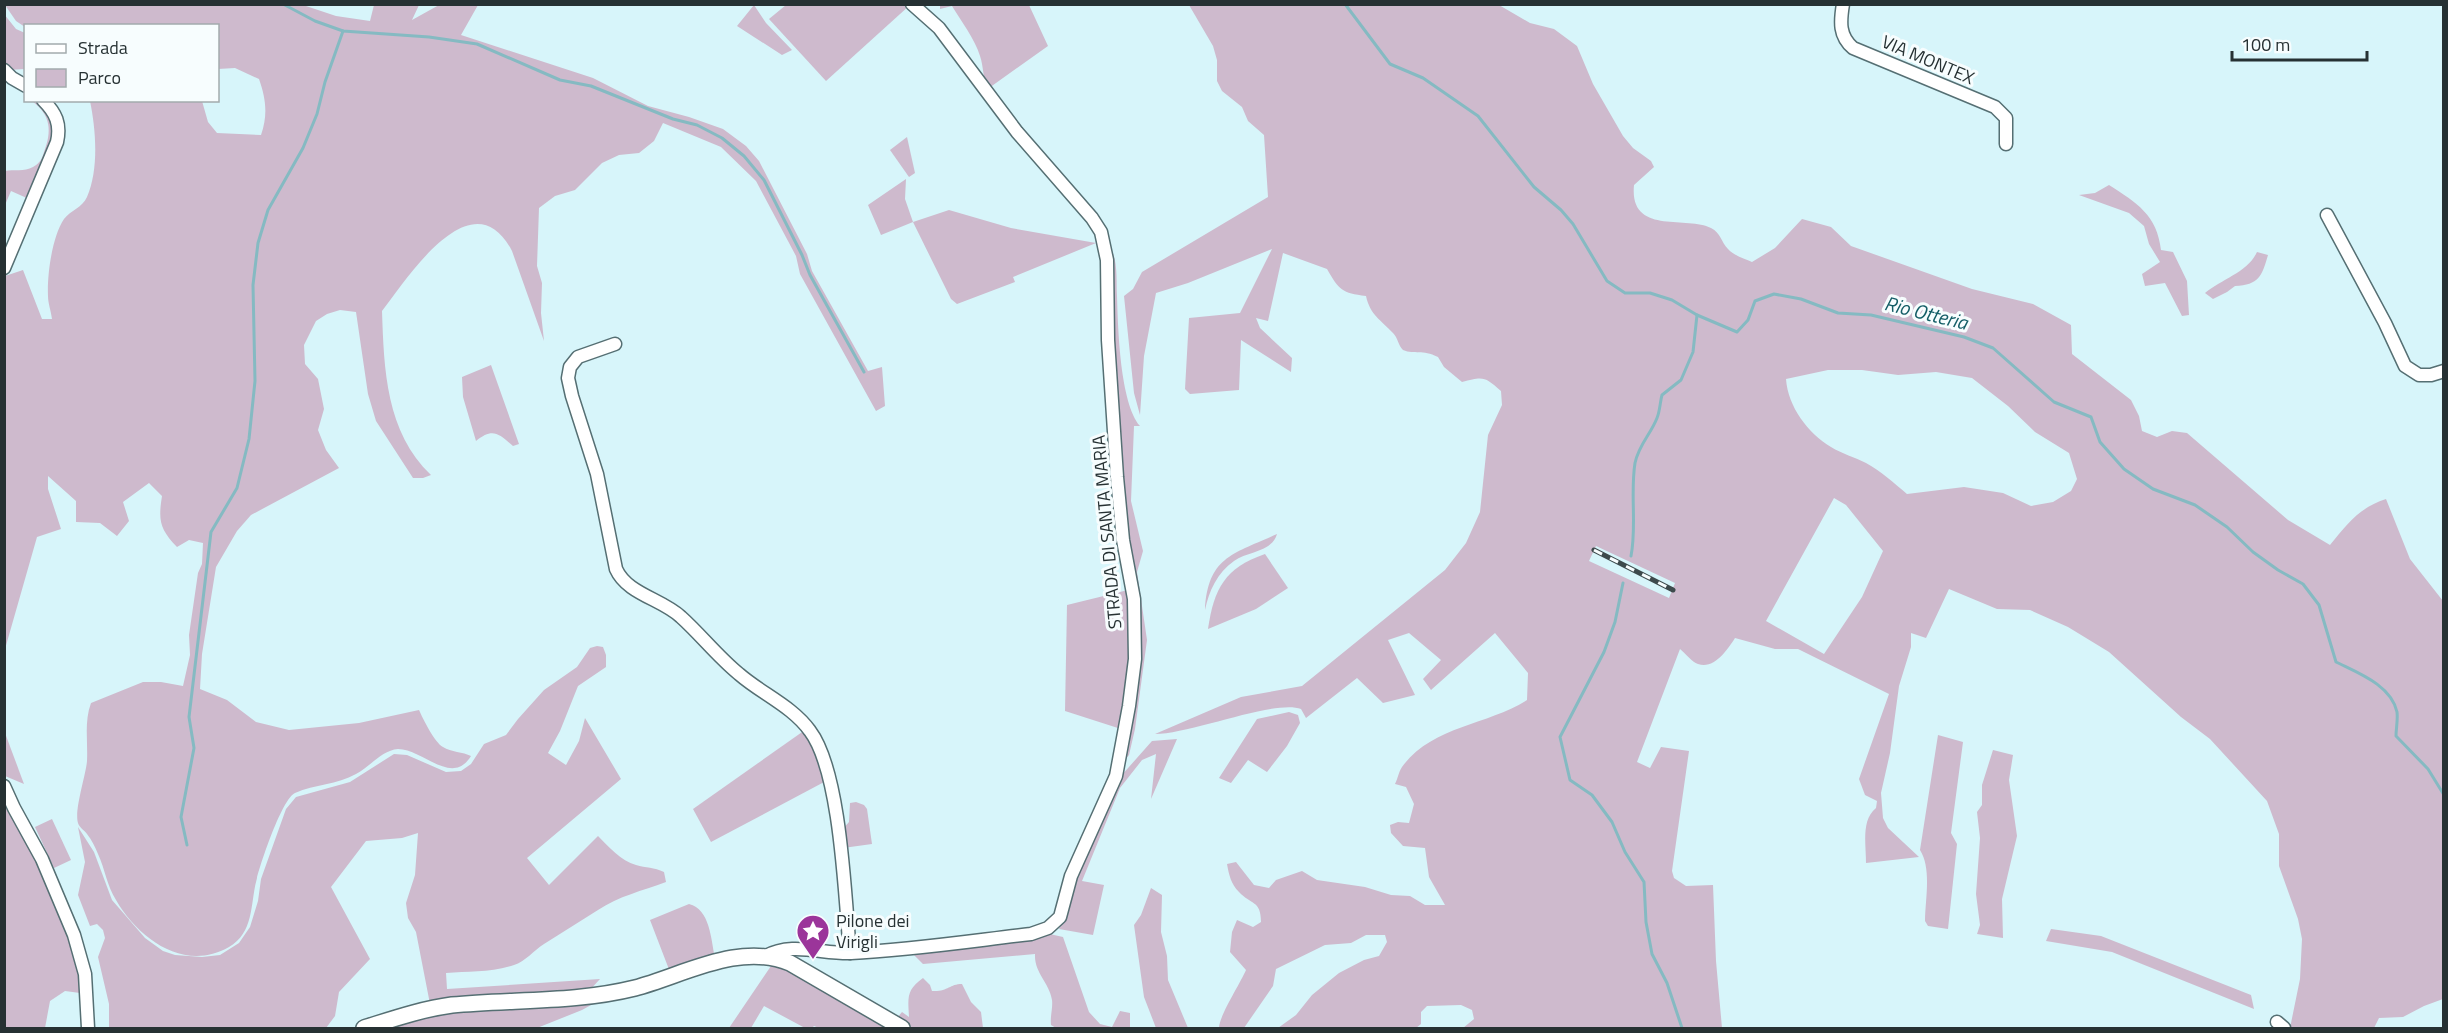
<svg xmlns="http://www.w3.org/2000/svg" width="2448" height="1033" font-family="'Titillium Web',sans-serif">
	<rect width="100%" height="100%" fill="#d7f5fa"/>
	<g fill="#cebacd" fill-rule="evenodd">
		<path d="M300 4 336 16 370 21 374 5H419L412 20 439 5H478L461 35 593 78 648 106 689 117 723 129 746 146 759 161 807 254 812 271 868 371 882 367 885 406 876 411 800 274 796 256 756 181 721 147 663 123 654 141 639 153 619 155 602 163 575 190 555 196 539 208 537 266 542 283 541 313 544 341 512 251C473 176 408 277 382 311 384 370 386 432 431 475L423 478H413L376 421 368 394 356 312 340 310 327 314 316 321 304 345 305 364 318 379 324 409 318 430 326 450 339 468 251 515 237 531 216 567 202 654 200 689 227 700 256 722 289 730 359 723 419 710C423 719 435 743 443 747 451 752 463 752 471 756 452 787 423 749 398 749 382 750 370 767 356 774 337 785 315 784 295 793 282 799 261 862 257 878 250 902 255 932 229 947 184 973 138 938 116 900 107 886 105 869 98 854 95 847 92 840 87 834 85 831 79 827 78 823 74 810 86 775 87 761 88 740 84 722 91 703L143 682H161L183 686 190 655 189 635 198 573 202 564 203 543 189 540 177 547C160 529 158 521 162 496L149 483 123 502 129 521 117 536 100 523 76 522V501L48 476V489L61 529 37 537 5 649V276L23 270 42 319H52C51 311 48 303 48 296 47 275 52 237 64 219 71 210 82 208 87 197 99 169 96 130 90 101H202L208 122 217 133 261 135C268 115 266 99 259 79L235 68 218 69V26L25 27 16 21 5 5Z"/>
		<path d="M940 4 1029 5 1048 46 989 88C982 79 984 67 980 56 975 39 961 21 952 6L940 9Z"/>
		<polygon points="754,5 766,23 792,50 782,55 737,26"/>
		<polygon points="786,5 909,4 910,5 826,81 769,19"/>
		<path d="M1189 5H1499L1530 23 1554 29 1577 46 1593 84 1623 136 1633 148 1651 161 1654 167 1634 185C1629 236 1687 215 1711 228 1721 233 1721 242 1728 249 1733 255 1745 259 1752 262L1775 248 1802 219 1831 227 1851 246 1972 289 2033 304 2071 325 2072 354 2131 400 2139 416 2142 431 2157 437 2172 431 2187 433 2288 520 2330 545C2348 523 2359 508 2386 499L2410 559 2443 601V999L2424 1006 2403 1017 2379 1018 2374 1028H2290L2300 979 2302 939 2298 919 2279 866V834L2267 801 2210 739 2181 717 2109 652 2068 627 2030 610 1997 609 1949 589 1926 638 1911 633V647L1899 686 1890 753 1881 793 1883 818 1888 828 1919 857 1866 863C1866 844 1861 820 1876 808L1877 801 1865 795 1859 779 1889 694 1798 649H1775L1735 638C1728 649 1714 670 1698 664 1692 662 1685 653 1680 649L1637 762 1650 768 1661 747 1689 751 1672 871 1674 878 1686 886 1713 885 1716 961 1722 1028H1463L1474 1019 1472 1010 1461 1005 1427 1006 1421 1012V1024L1416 1028H1278L1296 1015 1312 995 1339 973 1364 960 1379 956 1387 942 1385 935H1366L1351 943 1325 945 1276 969 1273 986 1244 1028H1219C1219 1016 1240 984 1246 970L1230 952 1232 932 1237 920 1253 927 1261 922C1261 900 1251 905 1239 892 1231 884 1229 875 1227 864L1236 862 1254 885 1269 888 1276 880 1302 871 1317 880 1365 887 1391 895 1410 896 1425 905H1445L1429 877 1425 848 1403 846 1391 833 1390 825 1398 822 1409 823 1414 804 1406 787 1395 784C1398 778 1399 771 1402 767 1431 726 1488 725 1527 700L1528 673 1495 633 1431 690 1423 679 1441 660 1409 633 1388 640 1415 695 1383 703 1357 678 1306 718 1301 709C1275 699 1191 734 1155 734L1241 697 1302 686 1445 570 1466 543 1480 512 1488 435 1502 405 1501 391C1485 377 1484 376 1462 382L1444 367 1438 357C1422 349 1415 355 1403 350 1398 345 1398 338 1393 333 1381 320 1370 315 1366 296 1342 293 1339 290 1327 269L1283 253 1268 321 1256 318 1260 328 1292 358 1291 372 1241 340 1239 390 1190 394 1185 389 1189 318 1240 313 1272 249 1188 283 1156 293 1144 356 1140 415 1134 393 1124 296 1133 289 1142 272 1268 197 1264 135 1248 121 1242 107 1222 91 1217 81V60L1213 46ZM1828 370H1862L1898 375 1936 372 1972 378 2008 406 2035 432 2069 453 2077 479 2071 491 2053 502 2031 506 2003 493 1964 487 1907 494C1894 483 1881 471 1866 463 1855 457 1842 454 1831 447 1808 433 1788 407 1786 379ZM1834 498 1846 505 1883 551 1862 597 1824 654 1766 621ZM1596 546 1675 583 1669 598 1589 561Z"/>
		<polygon points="4,14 16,29 25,33 25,69 8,70 5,65"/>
		<path d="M32 101H41L56 127 29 199 11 191 5 205V171C14 169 24 172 33 167 40 163 42 159 44 152 52 131 51 115 32 101Z"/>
		<polygon points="907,137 915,173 909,177 890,150"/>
		<polygon points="906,179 905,199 913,222 949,210 1011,228 1096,243 1013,277 1015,282 957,304 951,299 913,222 881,235 868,205"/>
		<path d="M2109 185C2137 203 2157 215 2161 250L2173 252 2187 281 2189 315 2182 316 2165 283 2145 286 2142 274 2160 262 2149 244 2144 226 2129 213 2079 195 2095 193Z"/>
		<path d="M1106 242C1119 255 1116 279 1117 296 1118 328 1120 403 1140 426H1134L1131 501 1143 551 1137 572 1147 640 1135 729 1129 755 1123 762 1133 711 1127 537Z"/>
		<path d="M2257 252 2268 255C2262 276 2259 285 2235 286L2227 292 2213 299 2205 293C2222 279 2248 272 2257 252Z"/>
		<path d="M491 365 519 444 513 446C499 434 493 427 476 441L463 397 462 377Z"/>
		<path d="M1277 534C1272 552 1248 551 1234 561 1217 573 1209 591 1205 610 1208 556 1234 554 1277 534Z"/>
		<path d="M1265 554 1288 588 1256 609 1208 629C1214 588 1225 568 1265 554Z"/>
		<polygon points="1128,590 1130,663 1121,729 1065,711 1067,605"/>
		<path d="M597 646 603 647 606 655V667L578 686 560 731 548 753 566 765 579 741 585 718 621 779 527 858 549 885 598 836C608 846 621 861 636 865 646 868 654 867 664 872L666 882C642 891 619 896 598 910 580 921 562 933 544 944 534 950 525 962 514 965 491 973 468 971 446 973L447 989 600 979 588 992 430 1004 416 932 408 918 406 903 415 875 418 833 402 838 366 841 331 887 370 959 339 992 335 1016 326 1028H109V1004L98 957 105 938 103 930 97 924 90 926 78 895 85 862 78 827 94 852 112 900 145 938 163 951 175 955 202 957 220 955 239 943 250 927 258 901 261 879 286 809 296 797 350 782 394 754 407 755 446 772 461 771 471 764 484 744 506 735 518 719 544 690 577 667 590 648Z"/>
		<polygon points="1289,712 1298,715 1300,723 1287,746 1267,772 1248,760 1231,783 1219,778 1257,719"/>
		<polygon points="805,730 811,739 826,781 711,842 693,809"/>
		<polygon points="5,733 24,784 5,776"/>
		<path d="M1938 735 1963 742 1951 833 1957 844 1948 929 1928 926 1925 921C1925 900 1932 869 1920 850Z"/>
		<polygon points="1177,739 1151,799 1156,754 1142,760 1120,788 1082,881 1104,885 1093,935 1059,929 1064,919 1075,880 1121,776 1152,741"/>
		<polygon points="1993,750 2013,755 2009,780 2017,836 2002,899 2003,938 1977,934 1980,925 1976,894 1980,838 1977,812 1982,805 1982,785"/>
		<polygon points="4,791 51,884 81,975 80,993 65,991 50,1001 45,1028 5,1028"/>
		<polygon points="856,802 864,805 867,809 872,844 843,848 841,831 849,822 850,803"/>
		<polygon points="52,819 71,860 54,868 35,827"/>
		<polygon points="1151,888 1162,895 1161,932 1167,956 1168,980 1188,1028 1156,1028 1144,997 1134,925 1141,915"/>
		<path d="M689 904C710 909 711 939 715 958L670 972 650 920Z"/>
		<polygon points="2051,929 2101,936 2251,995 2254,1009 2112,952 2046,941"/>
		<path d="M1045 933 1063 937 1089 1012 1100 1024 1112 1027 1120 1011 1130 1013V1028H1056L1051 1025C1050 1016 1053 1008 1052 1000 1049 982 1034 973 1035 954L923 964 911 952Z"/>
		<polygon points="773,963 785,966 892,1028 819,1028 814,1026 812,1028 805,1028 764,1006 751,1028 729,1028"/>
		<path d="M923 978 930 985 932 991C948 992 949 984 962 984L971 1002 981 1012 983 1028H913L897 1018 902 1012 909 1017C908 998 906 990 923 978Z"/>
		<polygon points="602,999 582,1010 537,1028 377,1028 420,1015"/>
	</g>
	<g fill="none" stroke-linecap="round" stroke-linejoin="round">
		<g stroke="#85bac2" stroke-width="3">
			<polyline points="283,4 315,21 343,31 429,37 477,44 560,80 591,86 673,119 697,125 722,138 744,156 764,180 802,255 810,275 864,372"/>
			<path d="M1345 4 1390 64 1423 78 1478 116 1534 187 1561 210 1573 224 1607 281 1625 293H1650L1672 300 1697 315 1737 332 1748 320 1755 301 1774 294 1801 299 1838 313 1871 315 1964 337 1993 348 2054 402 2091 417 2100 442 2124 469 2153 489 2195 505 2227 527 2253 552 2278 570 2303 584 2319 605 2336 662C2358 673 2391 685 2397 712 2398 720 2396 729 2396 736L2428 769 2444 795"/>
			<path d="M1631 556C1637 526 1630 494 1635 463 1639 444 1651 434 1657 418 1660 411 1660 402 1662 395L1681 380 1693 352 1697 315"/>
			<polyline points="1623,583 1615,622 1604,652 1560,737 1570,780 1592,795 1612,822 1625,852 1644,882 1646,922 1652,954 1667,983 1682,1028"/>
			<polyline points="187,845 181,817 194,748 189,717 211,532 237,488 249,439 255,381 253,285 258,243 268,210 303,148 317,114 325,82 343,31"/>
		</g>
		<defs>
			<g id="minor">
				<path d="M1843 4C1840 22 1839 36 1853 48L1995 107 2006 118V144"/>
				<polyline points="4,70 12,78 26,86"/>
				<polyline points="2327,215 2385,323 2405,366 2419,375 2431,375 2444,371"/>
				<path d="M4 268 57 142C61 124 56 113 43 100"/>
				<path d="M615 344 578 357 570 367 568 378 572 396 597 474 616 569C627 594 662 599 681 617 701 635 718 657 739 674 762 694 792 706 810 731 841 772 845 899 850 953"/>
				<polyline points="4,786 14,808 42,859 74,935 85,974 88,1028"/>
				<path d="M764 957C792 941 820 954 851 953 911 950 971 941 1031 934L1048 928 1060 917 1071 876 1116 776 1129 706 1135 659 1134 599 1123 540 1117 477 1108 340 1107 260 1101 232 1092 218 1017 132 939 28 912 4"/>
				<polyline points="2277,1022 2284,1028"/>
			</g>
			<path id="major" d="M364 1028C393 1019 422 1009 452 1005 513 999 575 1003 635 988 684 975 739 942 790 963L902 1028"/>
		</defs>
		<use href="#minor" stroke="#556f73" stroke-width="15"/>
		<use href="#major" stroke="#556f73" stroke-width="18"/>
		<use href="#minor" stroke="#fff" stroke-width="12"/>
		<use href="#major" stroke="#fff" stroke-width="15"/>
		<defs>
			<polyline id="rail" points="1594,550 1673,590"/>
		</defs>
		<use href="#rail" stroke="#3d4a4c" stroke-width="5"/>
		<use href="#rail" stroke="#f7fdfe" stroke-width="3" stroke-dasharray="9" stroke-linecap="butt"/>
	</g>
	<defs>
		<symbol id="sight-pin" viewBox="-11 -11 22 30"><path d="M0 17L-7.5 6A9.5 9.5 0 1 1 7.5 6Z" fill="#9b359a" stroke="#f7fdfe"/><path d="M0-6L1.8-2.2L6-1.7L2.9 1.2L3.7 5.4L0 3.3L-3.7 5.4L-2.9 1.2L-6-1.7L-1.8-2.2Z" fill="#fff"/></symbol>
	</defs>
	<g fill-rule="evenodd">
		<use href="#sight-pin" x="794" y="912" width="38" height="52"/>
	</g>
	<g text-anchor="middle" stroke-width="6" stroke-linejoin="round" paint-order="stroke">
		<g font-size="18" fill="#263133" stroke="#f7fdfe">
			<text transform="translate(1928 60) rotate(23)" y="6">VIA MONTEX</text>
			<text transform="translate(1107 532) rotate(-95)" y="6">STRADA DI SANTA MARIA</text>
		</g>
		<g font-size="18" fill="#263133" stroke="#f7fdfe" text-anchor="start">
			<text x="836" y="927">Pilone dei<tspan x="836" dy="21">Virigli</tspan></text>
		</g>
		<g font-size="20" font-style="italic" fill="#135d66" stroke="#f7fdfe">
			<text transform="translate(1926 313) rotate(14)" y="7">Rio Otteria</text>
		</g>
	</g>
	<rect width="2448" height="1033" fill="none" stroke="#263133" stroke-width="12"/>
	<rect x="24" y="24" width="195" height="78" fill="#f7fdfe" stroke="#a3abad" stroke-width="1.5"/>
	<rect x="36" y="44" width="30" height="9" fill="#ffffff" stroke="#a3abad" stroke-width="1.5"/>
	<text x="78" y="54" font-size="18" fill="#263133">Strada</text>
	<rect x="36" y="69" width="30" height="18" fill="#cebacd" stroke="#a3abad" stroke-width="1.5"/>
	<text x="78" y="84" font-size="18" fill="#263133">Parco</text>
	<path d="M2232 51v9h135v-9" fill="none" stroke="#263133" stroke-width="3"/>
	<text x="2241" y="51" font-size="18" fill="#263133" stroke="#f7fdfe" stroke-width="4.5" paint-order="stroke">100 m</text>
</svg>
